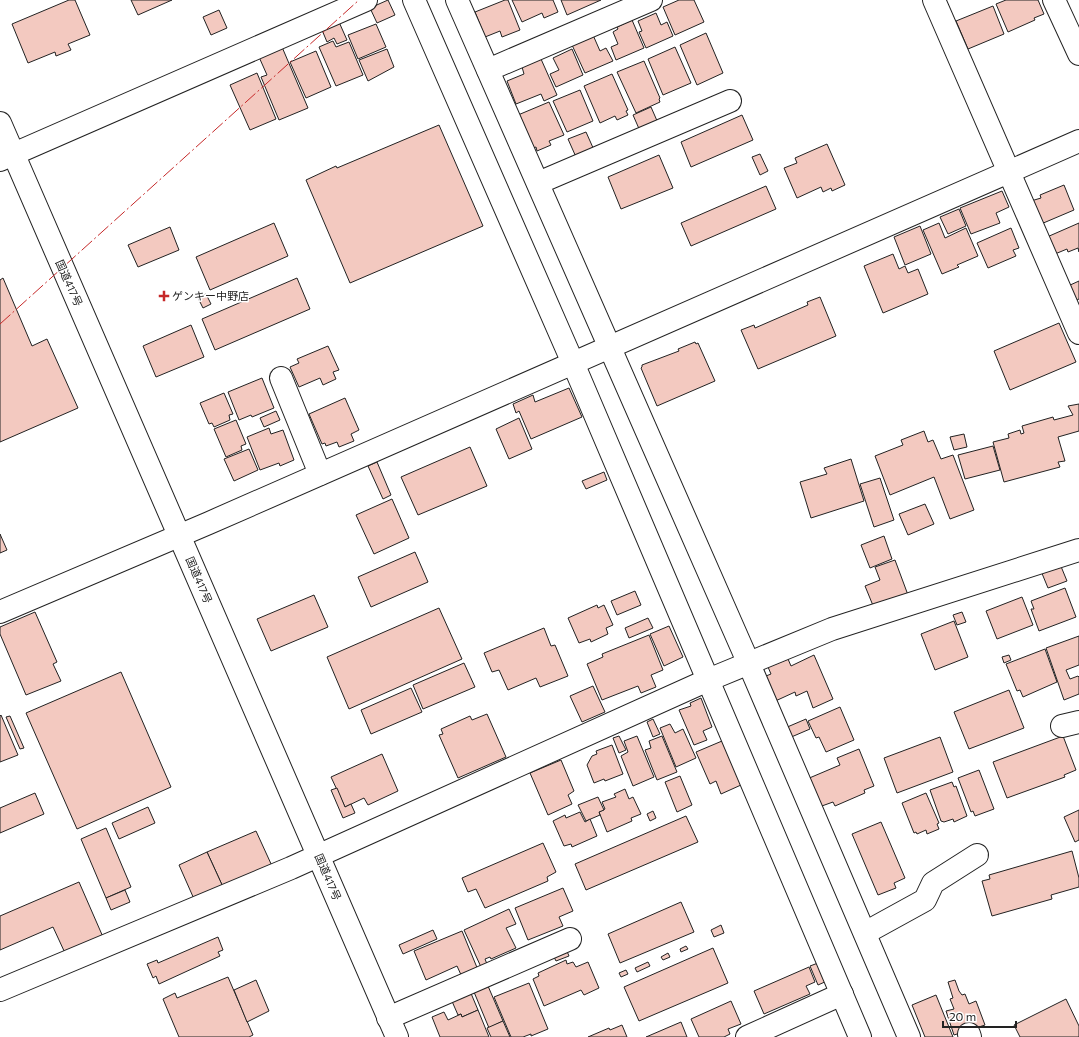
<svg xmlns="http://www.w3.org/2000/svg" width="1079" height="1037" font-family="Commissioner,'Noto Sans JP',sans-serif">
	<rect width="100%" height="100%" fill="#fff"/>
	<g fill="#f3c9c0" stroke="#222">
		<polygon points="69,0 75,0 90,35 68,44 71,50 56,56 55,52 28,63 12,24"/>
		<polygon points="131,0 172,0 138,15"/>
		<polygon points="388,0 395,15 377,23 370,8"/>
		<polygon points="505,0 508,0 520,30 502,37 500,31 485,37 475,12"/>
		<polygon points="512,0 553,0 558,12 544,18 542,13 522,22"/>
		<polygon points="561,0 601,0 567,15"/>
		<polygon points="679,0 694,0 704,22 675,35 663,7"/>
		<polygon points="1006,0 1038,0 1044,14 1034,18 1035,20 1008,32 996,4"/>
		<polygon points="993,6 1004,34 968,49 956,21"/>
		<polygon points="219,10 227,28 211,35 203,17"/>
		<polygon points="656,13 661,25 667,22 673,36 646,48 639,32 642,31 638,21"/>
		<polygon points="632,20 644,48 616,60 611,47 618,44 613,32 618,29 617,27"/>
		<polygon points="339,22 347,40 337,44 334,38 327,42 322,30"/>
		<polygon points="376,24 386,47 358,59 348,35"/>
		<polygon points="706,33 723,73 697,85 680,45"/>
		<polygon points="593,35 600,51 606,48 613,61 585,73 572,45"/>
		<polygon points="333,41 336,47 349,42 363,75 336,86 319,47"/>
		<polygon points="282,47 308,108 279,120 261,77 267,75 259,57"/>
		<polygon points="675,47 691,83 663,95 648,59"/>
		<polygon points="387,49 394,67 368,81 359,60"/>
		<polygon points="572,49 583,75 556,87 550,74 559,70 553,58"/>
		<polygon points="316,51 331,87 306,98 290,62"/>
		<polygon points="541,59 557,95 544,101 541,94 516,104 507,81 524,74 522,67"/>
		<polygon points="644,61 660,98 659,99 660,102 636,113 617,72"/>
		<polygon points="257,73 276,119 250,130 230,85"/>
		<polygon points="612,74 628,110 626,111 628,115 617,120 615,116 600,123 584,86"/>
		<polygon points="580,90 593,121 567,132 553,101"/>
		<polygon points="549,102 564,135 549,141 551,145 537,151 536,147 533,148 518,115"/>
		<polygon points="651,107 658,123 640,131 633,115"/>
		<polygon points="742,115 753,140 691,167 681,142"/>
		<polygon points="439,125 483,226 350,283 306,180 336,166 337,168"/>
		<polygon points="586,132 594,150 576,157 568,139"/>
		<polygon points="827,144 845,185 832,191 831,188 823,192 821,187 797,198 784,168 797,163 795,158"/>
		<polygon points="760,154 768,171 760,175 752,157"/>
		<polygon points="659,155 673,188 621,209 608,177"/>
		<polygon points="1064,185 1074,210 1041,224 1031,201 1041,198 1040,195"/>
		<polygon points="766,186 776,209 691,246 681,223"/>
		<polygon points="1002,191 1009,207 996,213 1000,223 971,234 960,208"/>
		<polygon points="959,209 966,226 948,234 940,217"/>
		<polygon points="274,223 288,256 210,290 196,257"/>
		<polygon points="939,223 945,238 966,228 978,256 957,265 959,267 942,274 923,230"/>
		<polygon points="1079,223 1079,252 1078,248 1068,252 1067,249 1055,254 1047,237"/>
		<polygon points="920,226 931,254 905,265 894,237"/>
		<polygon points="170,227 179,250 138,267 128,245"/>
		<polygon points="1011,228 1019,248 1013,250 1016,256 988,268 977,243"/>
		<polygon points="893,254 899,269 905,266 908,273 918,269 928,294 883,313 864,266"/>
		<polygon points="3,278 32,346 47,339 78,408 0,442 0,280"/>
		<polygon points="297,278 310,309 215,350 202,319"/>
		<polygon points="1079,281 1079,299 1075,301 1068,286"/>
		<polygon points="206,294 211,304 203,308 198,298"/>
		<polygon points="820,297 836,336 758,369 741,330 754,325 755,328 808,305 807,302"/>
		<polygon points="1059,323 1076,362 1010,390 994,351"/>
		<polygon points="191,325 204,357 156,377 143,346"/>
		<polygon points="695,342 696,344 698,343 715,381 657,406 641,368 642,367 642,365 679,351 678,349"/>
		<polygon points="328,346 339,370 333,372 336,379 323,385 320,378 299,387 290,367 299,363 297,359"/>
		<polygon points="262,378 274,408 252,417 251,415 239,420 228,392"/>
		<polygon points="569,388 582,417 531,439 519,411 516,413 513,404 533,395 535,402"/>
		<polygon points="224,393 233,414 229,415 230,420 214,427 212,423 209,424 200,403"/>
		<polygon points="345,398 359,430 351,434 354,441 339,447 337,442 326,446 325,443 322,444 309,414"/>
		<polygon points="1079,404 1079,431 1058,437 1065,461 1058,462 1060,467 1004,482 993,442 1009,438 1008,434 1020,430 1021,434 1024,433 1022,426 1053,417 1054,420 1073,415 1068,406"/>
		<polygon points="276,411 280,420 264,427 260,418"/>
		<polygon points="519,418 532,449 509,459 496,429"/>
		<polygon points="236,420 246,444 241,446 242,450 226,457 214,429"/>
		<polygon points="269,428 271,434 283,430 294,460 280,466 279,463 260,470 247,437"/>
		<polygon points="924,431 928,442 933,440 941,459 953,455 974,510 950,519 934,477 890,495 875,456 903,445 901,440"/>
		<polygon points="964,434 967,447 954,450 950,437"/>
		<polygon points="993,446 1000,470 965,479 958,455"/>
		<polygon points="470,447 487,486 418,515 401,477"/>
		<polygon points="249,449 258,470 234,481 224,459"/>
		<polygon points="851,459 864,501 811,518 800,482 827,474 824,468"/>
		<polygon points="377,462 391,495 383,499 368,466"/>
		<polygon points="604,472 607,480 586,489 582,481"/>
		<polygon points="880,478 894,520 874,527 860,484"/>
		<polygon points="392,499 409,538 374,554 356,515"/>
		<polygon points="925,504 934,524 908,535 899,514"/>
		<polygon points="0,534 7,550 0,553"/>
		<polygon points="884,536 892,559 870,568 861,545"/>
		<polygon points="415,552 428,582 371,607 358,577"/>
		<polygon points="895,560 908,595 874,608 865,586 880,580 875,567"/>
		<polygon points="1060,564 1067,581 1048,588 1041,571"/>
		<polygon points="1065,588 1076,617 1039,631 1031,609 1034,609 1031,601"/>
		<polygon points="635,591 641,605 617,615 611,601"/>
		<polygon points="314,595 328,627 271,651 257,619"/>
		<polygon points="1022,597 1033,625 997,639 986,611"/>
		<polygon points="597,605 598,608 604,605 613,625 606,628 608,634 591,642 590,639 579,643 568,618"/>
		<polygon points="439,608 462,659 349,709 327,657"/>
		<polygon points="35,612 57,662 53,664 61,681 26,695 0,634 0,627"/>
		<polygon points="962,612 966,622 957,625 953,615"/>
		<polygon points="648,618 653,628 629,638 625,628"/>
		<polygon points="954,621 968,657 935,670 921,634"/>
		<polygon points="669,626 683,657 664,666 650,634"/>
		<polygon points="544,628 551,646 555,645 568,676 540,687 536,678 508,690 499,670 492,672 484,653"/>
		<polygon points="649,635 663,670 651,675 656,687 641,693 638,686 602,700 587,664 603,657 602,654"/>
		<polygon points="1079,636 1079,665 1066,670 1070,679 1078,676 1079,677 1079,694 1064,700 1046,648"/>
		<polygon points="1045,649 1057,682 1023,697 1020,690 1017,691 1006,664"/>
		<polygon points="814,655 833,699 813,708 807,691 796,696 795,692 771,703 761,678 771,674 768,667 788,659 791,666"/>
		<polygon points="1009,655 1011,660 1004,663 1002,657"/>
		<polygon points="464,663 475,687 423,709 413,685"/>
		<polygon points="121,672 171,787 77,829 26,713"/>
		<polygon points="593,686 605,712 582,722 570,696"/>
		<polygon points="411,688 422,712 371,734 361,710"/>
		<polygon points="1009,690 1024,728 969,749 954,712"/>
		<polygon points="701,698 712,727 703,731 707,740 694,745 679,710 691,706 690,703"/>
		<polygon points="840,707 854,740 826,752 819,737 816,738 808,721"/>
		<polygon points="487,714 506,757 458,778 439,735 443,734 441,729 470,716 472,720"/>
		<polygon points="1,715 18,755 0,762 0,716"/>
		<polygon points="10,716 24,748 20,749 6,717"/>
		<polygon points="653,719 660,734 653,737 647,722"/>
		<polygon points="806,719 810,729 789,738 785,728"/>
		<polygon points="670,724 675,733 683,729 696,758 676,767 660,728"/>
		<polygon points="619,736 626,750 619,753 613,738"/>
		<polygon points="637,736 654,777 633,786 621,756 628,752 624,741"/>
		<polygon points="662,736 677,772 657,780 645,750 651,748 649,741"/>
		<polygon points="1063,736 1076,770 1064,775 1065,777 1007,798 993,762"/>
		<polygon points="940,737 953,772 897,793 884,758"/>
		<polygon points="722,741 741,785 721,794 716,781 710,784 696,752"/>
		<polygon points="612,745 623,774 605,781 604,779 594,783 587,765 592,756 597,754 596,751"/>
		<polygon points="859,749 874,786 864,790 865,793 835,806 833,802 819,807 807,779 840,765 837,758"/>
		<polygon points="382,754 398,791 368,805 364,798 345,807 331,777"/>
		<polygon points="561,760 574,791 568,795 572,804 548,815 530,773"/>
		<polygon points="979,770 994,809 975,816 973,811 971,812 958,778"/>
		<polygon points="680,776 692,805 677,812 665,782"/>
		<polygon points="952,782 954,787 956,786 967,816 954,822 953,819 944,822 941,821 930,790"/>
		<polygon points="337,788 345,807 351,804 355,813 343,818 331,790"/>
		<polygon points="625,789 629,799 633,797 641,814 631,818 632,821 607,832 599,812 605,809 602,802 616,797 614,794"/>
		<polygon points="35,793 44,814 0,833 0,808"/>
		<polygon points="926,793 939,823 937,824 939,829 927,834 926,830 917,834 916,832 914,833 902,803"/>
		<polygon points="598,797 604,810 599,812 600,815 586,821 578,805"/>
		<polygon points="148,807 155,823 119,839 112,823"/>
		<polygon points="1079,810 1079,840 1075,842 1064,817"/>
		<polygon points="653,811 656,818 650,821 647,814"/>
		<polygon points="580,812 585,822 590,819 597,836 572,847 571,844 564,846 553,821 565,815 566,818"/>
		<polygon points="686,816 698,842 586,890 575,864"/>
		<polygon points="881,822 905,878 894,883 896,888 878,895 852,834"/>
		<polygon points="106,828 131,887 106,898 81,839"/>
		<polygon points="256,831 272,866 223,887 207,852"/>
		<polygon points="543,843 556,872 547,877 548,881 485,908 476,889 468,892 462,878"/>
		<polygon points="1072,851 1079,878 1079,887 1051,895 1052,899 992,916 982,881 990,879 989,875"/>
		<polygon points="207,852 223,887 194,899 179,865"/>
		<polygon points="79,882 103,937 65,953 53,927 0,950 0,916"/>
		<polygon points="563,888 573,911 559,917 563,926 528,940 515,908"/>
		<polygon points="125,890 130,902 111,910 106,898"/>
		<polygon points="681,902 694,932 620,963 608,934"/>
		<polygon points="509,909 516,924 506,928 516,948 491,959 490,957 485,959 487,964 481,967 464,930"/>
		<polygon points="721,925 724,933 714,937 711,930"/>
		<polygon points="433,930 437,939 403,954 399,945"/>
		<polygon points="462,931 478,970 462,977 457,966 426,980 414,951"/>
		<polygon points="218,937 223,950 218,952 220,956 159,984 156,976 153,978 147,964 157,960 158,963"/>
		<polygon points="686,946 688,949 681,952 680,949"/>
		<polygon points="713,948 728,983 639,1021 624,987"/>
		<polygon points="566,949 569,956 556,961 553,955"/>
		<polygon points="668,953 670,957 663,960 661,957"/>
		<polygon points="566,960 567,964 573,962 576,967 588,962 599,988 584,995 581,990 544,1006 533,979 539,976 538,973"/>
		<polygon points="648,962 650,966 637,972 635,968"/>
		<polygon points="818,963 827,981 818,985 810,966"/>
		<polygon points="809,967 815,982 806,986 810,994 764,1014 754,991"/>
		<polygon points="626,970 628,974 621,977 619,973"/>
		<polygon points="228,977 253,1035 249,1037 179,1037 163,999 175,993 177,998"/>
		<polygon points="256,980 269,1011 247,1022 234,990"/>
		<polygon points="955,980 959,991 962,995 965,994 969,1004 976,1001 985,1025 954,1035 946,1011 954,1009 950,999 953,998 948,982"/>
		<polygon points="529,983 548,1029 531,1036 531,1034 523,1037 511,1037 494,997"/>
		<polygon points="488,986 503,1021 489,1028 474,992"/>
		<polygon points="470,991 478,1010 462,1017 461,1014 458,1015 451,999"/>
		<polygon points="936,995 953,1037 925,1037 912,1005"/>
		<polygon points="1066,999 1079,1026 1079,1037 1020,1037 1014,1025"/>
		<polygon points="731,1001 741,1024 728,1029 730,1034 724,1037 699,1037 691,1019"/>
		<polygon points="478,1010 489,1037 440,1037 432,1017 444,1012 448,1020 461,1014 462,1017"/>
		<polygon points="503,1021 510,1037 491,1037 487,1028"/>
		<polygon points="681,1022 687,1037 646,1037"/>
		<polygon points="622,1025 627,1037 588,1037 609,1028 610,1030"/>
	</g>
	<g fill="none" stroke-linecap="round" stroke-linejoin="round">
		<defs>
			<g id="minor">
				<polyline points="414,0 573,363 860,1037"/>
				<polyline points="457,0 749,664 909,1037"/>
				<polyline points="934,0 1079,333"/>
				<polyline points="1054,0 1079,54"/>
				<polyline points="488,70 651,0"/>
				<polyline points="0,160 366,0"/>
				<polyline points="538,183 730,101"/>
				<polyline points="281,378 320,474"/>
				<polyline points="0,612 209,523 1079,141"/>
				<polyline points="1062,726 1079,722"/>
				<polyline points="865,933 925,900 933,883 977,855"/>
				<polyline points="0,990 291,868 708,680 832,629 1079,550"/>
				<polyline points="388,1018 570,939"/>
				<polyline points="969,1034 970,1037"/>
				<polyline points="747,1037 842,994"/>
			</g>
			<polyline id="highway" points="0,123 397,1037"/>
		</defs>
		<use href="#minor" stroke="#222" stroke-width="24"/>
		<use href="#highway" stroke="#222" stroke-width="24"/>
		<use href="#minor" stroke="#fff" stroke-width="22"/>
		<use href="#highway" stroke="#fff" stroke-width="22"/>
		<polyline stroke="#c62828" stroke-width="1" stroke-dasharray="14 3 2 3" stroke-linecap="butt" points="0,324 359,0"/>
	</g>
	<path fill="#c62828" stroke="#fff" stroke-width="1.5" d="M162 290h4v4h4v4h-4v4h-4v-4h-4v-4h4z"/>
	<g text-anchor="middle" stroke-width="3" stroke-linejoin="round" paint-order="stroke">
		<g font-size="11" fill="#222" stroke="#fff">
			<text transform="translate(69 283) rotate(66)" y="4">国道417号</text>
			<text transform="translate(199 580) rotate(67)" y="4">国道417号</text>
			<text transform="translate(328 877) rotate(67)" y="4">国道417号</text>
		</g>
		<g font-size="11" fill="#222" stroke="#fff" text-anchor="start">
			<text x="172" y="300">ゲンキー中野店</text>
		</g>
	</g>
	<path d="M943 1021v6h73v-6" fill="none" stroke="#222222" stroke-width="2"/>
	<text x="949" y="1021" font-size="12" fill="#222222" stroke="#ffffff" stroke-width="3" paint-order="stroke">20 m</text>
</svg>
